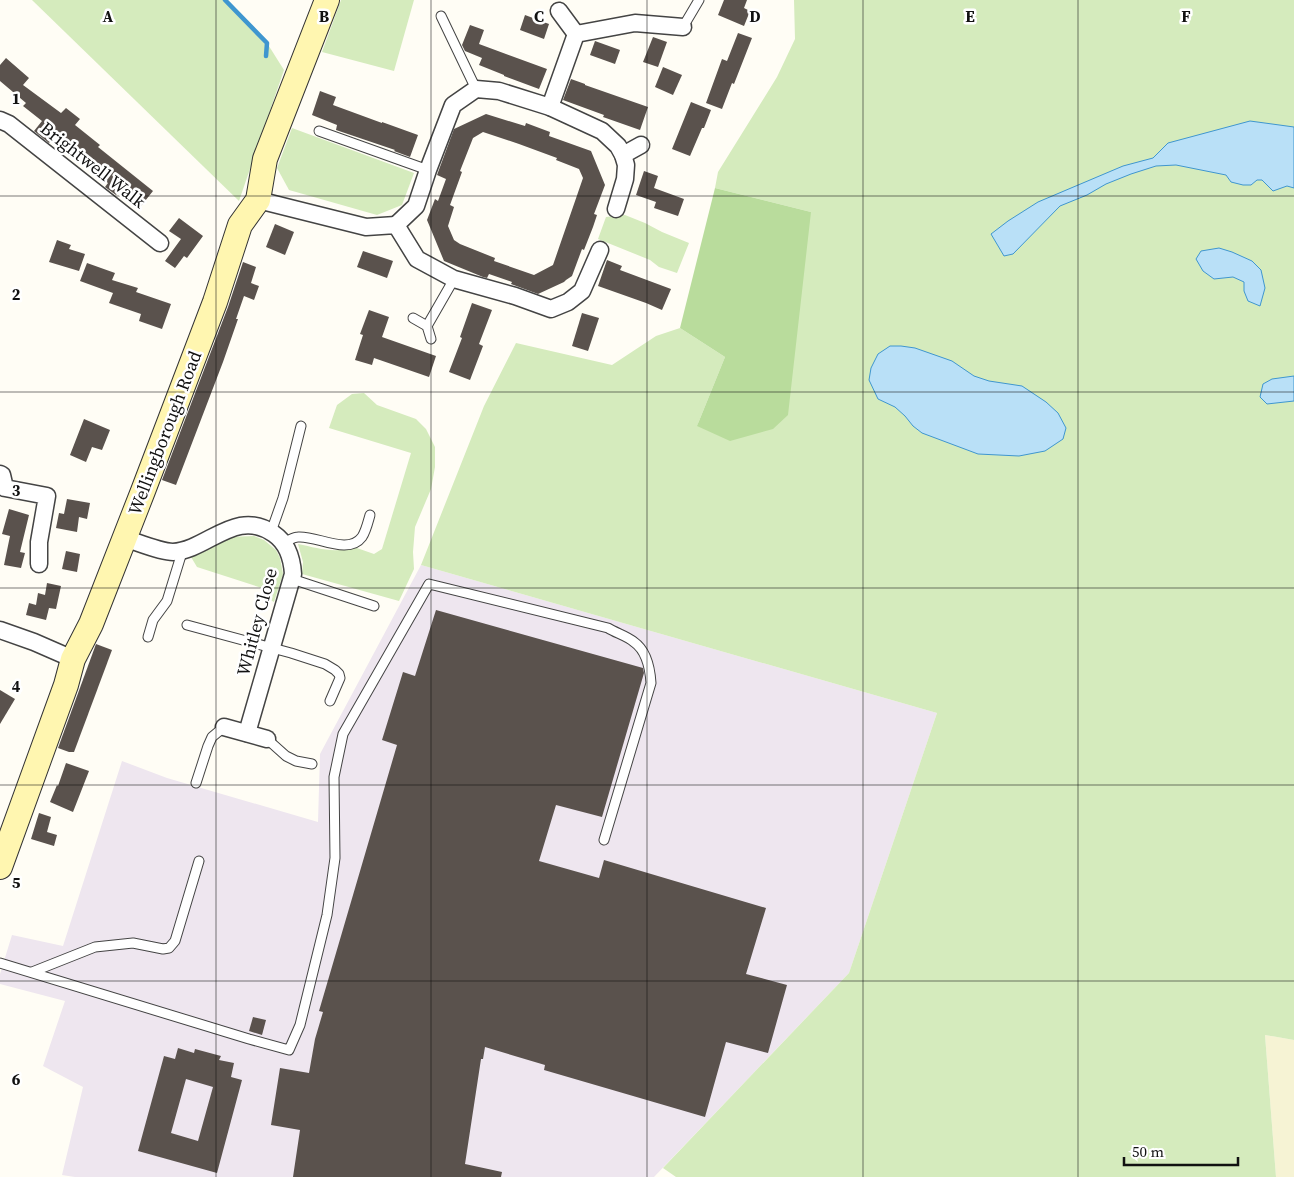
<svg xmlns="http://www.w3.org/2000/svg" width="1294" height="1177" font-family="'Source Serif 4',serif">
	<rect width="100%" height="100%" fill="#fffdf5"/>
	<polygon fill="#eee6ef" points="421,565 937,713 849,973 654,1177 75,1177 62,1175 83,1087 43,1066 65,1001 0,984 0,974 12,935 63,946 122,761 167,778 318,822 320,754"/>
	<polygon fill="#f6f3d4" points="1265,1035 1294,1040 1294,1177 1276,1177"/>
	<g fill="#d5ebbd">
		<polygon points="32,0 225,0 267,43 284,70 239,201"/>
		<polygon points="341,0 414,0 394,71 322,52"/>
		<polygon points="794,0 1294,0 1294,1040 1265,1035 1276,1177 676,1177 663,1168 849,973 937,713 421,565 484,406 516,343 612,365 656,336 680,328 725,357 697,426 811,212 715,188 718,172 777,77 795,39"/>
		<polygon points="292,128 414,173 402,205 377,215 289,190 277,168"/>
		<polygon points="625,215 645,223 662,232 689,243 677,273 659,267 650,260 598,239 606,217"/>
		<path d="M364 393 377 405 416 419 426 429 435 447V467L431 489 415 527 413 552 414 569 399 601 302 574 303 562 298 544C318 548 334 554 354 547L374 554 382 549 411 453 329 428 337 405 352 394Z"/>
		<polygon points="254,536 264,540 276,550 280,558 283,574 274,602 265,597 262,588 197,567 191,557 210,549 229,537"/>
	</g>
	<polygon fill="#b9dc9c" points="715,188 811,212 788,415 773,429 730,441 697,426 725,357 680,328"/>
	<g fill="#b9e0f7" stroke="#3f96cf">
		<polygon points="1250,121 1294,127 1294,188 1287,186 1273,191 1262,180 1257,180 1251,185 1243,185 1231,182 1226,175 1176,165 1156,166 1131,174 1106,184 1087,195 1060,206 1013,254 1004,256 991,234 1008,221 1038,202 1123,166 1153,158 1168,143"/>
		<polygon points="1219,248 1232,252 1252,261 1261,270 1265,288 1260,306 1248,301 1244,291 1244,282 1233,277 1214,279 1203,271 1196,259 1201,251"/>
		<polygon points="890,346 901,346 915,348 952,361 974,376 989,381 1022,386 1046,402 1058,413 1066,428 1063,439 1045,451 1019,456 978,454 922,433 913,426 905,416 895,407 878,399 869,380 871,368 878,354"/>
		<polygon points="1294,376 1294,401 1267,404 1260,397 1263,384 1272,379"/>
	</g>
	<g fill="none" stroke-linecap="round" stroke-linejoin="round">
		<polyline stroke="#3f96cf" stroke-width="4.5" points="225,0 267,43 266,56"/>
	</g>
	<g fill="#5a524d" fill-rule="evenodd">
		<polygon points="724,0 747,0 744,8 750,11 744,26 718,15"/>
		<polygon points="525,15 549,24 544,39 520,30"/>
		<polygon points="470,25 484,30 479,44 547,69 539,89 504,76 504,75 479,65 482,58 465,51 462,45"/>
		<polygon points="738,33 752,38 734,84 732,83 722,109 706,103 722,59 727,61"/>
		<polygon points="653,37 667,42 658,67 643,62"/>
		<polygon points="595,41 620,50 615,64 590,55"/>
		<polygon points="6,58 29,78 23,85 61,113 66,108 80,119 75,125 100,145 98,147 153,191 141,206 121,189 116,195 105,187 108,183 83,162 85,160 55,135 49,143 34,131 42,121 23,106 26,103 0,81 0,65"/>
		<polygon points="663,67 682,75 673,95 655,87"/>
		<polygon points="571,79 585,84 585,85 648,107 640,130 603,117 604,115 563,100"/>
		<polygon points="320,91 336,97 333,105 382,123 382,122 418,135 410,157 394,151 395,150 336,130 337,125 312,115"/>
		<polygon points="691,102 711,110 704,128 702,128 690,156 672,149"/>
		<path d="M486 114 525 126 526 123 550 132 549 136 591 151 605 185 594 214 597 215 593 227 584 250 582 249 572 276 566 280 564 282 538 294 511 284 512 282 489 274 487 278 483 277 444 261 427 220 435 199 438 201 446 179 437 175 454 129ZM483 132 519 144 557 158 556 160 579 169 583 178 553 265 534 275 494 261 495 258 460 244 454 240 448 226 454 207 450 205 462 172 460 171 473 138Z"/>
		<polygon points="644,171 658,176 654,188 684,199 678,216 654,208 656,202 636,195"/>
		<polygon points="179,218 203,236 187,258 184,256 175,268 165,261 181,239 169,231"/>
		<polygon points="275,224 294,232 285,255 266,247"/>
		<polygon points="57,240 71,245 69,249 85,254 79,271 49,262"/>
		<polygon points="363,251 393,261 387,278 357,267"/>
		<polygon points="607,260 622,266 620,270 671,289 662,310 646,303 598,286"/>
		<polygon points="243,262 256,267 251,283 259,286 254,300 244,296 236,319 238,319 223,362 176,485 162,480 228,307"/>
		<polygon points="87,263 115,273 112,280 138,288 136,292 171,304 162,329 139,321 141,314 109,303 113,293 80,281"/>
		<polygon points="472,303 492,310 479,344 483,346 470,380 449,372 462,338 460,337"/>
		<polygon points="369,310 389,317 382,337 436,356 429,377 374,358 372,365 355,360 363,335 360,334"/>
		<polygon points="582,313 599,318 588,351 572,346"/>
		<polygon points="84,419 110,430 102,450 92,447 86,462 70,455"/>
		<polygon points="67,499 90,503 87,519 79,517 77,532 56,528 59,513 64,514"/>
		<polygon points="9,509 29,515 20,552 25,553 21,568 4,565 10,536 2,534"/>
		<polygon points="66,551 80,554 77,572 62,569"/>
		<polygon points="47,583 61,586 56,609 49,608 46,620 26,615 29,603 36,605 38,593 45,595"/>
		<polygon points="436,610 643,668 644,673 602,817 556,805 539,861 599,878 604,860 766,908 746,974 787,985 768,1053 726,1042 705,1117 544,1070 545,1065 485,1047 483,1059 481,1059 465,1164 502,1172 501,1177 293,1177 300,1130 271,1125 280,1068 309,1073 315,1039 323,1012 319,1011 397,745 382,740 403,672 415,676"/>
		<polygon points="96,644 112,650 74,752 69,752 58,748"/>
		<polygon points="0,690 15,699 0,724"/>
		<polygon points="66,763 89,771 73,812 50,802 57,785 58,786"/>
		<polygon points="39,813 51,817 47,832 57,835 54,846 31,839"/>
		<polygon points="253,1017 266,1020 262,1035 249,1031"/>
		<path d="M178 1048 194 1053 195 1049 221 1056 219 1060 234 1063 231 1077 242 1080 217 1173 138 1151 164 1056 175 1059ZM186 1079 213 1087 198 1141 171 1133Z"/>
	</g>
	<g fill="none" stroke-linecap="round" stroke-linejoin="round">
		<defs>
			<g id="service">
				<polyline points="441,16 476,89"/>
				<polyline points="683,27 699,0"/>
				<polyline points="319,131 428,170"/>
				<polyline points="413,318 427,326 431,339"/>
				<polyline points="427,326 454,279"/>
				<polyline points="271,532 283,498 301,426"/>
				<path d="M284 542C288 541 294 537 298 537 316 535 348 556 362 537 366 531 368 522 370 515"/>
				<polyline points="292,579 374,606"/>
				<polyline points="187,625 291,653 325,664 335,670 339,674 340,678 330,701"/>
				<polyline points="148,637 153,620 167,601 183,549"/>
				<polyline points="267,739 286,756 296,761 312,764"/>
				<polyline points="196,783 208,746 212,737 224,727"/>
				<path d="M0 963 249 1039 289 1050 300 1025 327 915 335 858 334 777 343 734 429 584 608 628C616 633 627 636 634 642 647 651 650 668 651 683L604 840"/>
				<polyline points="32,972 95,947 133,943 163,949 169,948 175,941 199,861"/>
			</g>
			<g id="minor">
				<polyline points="559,11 576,34"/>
				<polyline points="550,107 576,34 635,23 683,27"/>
				<polyline points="0,120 9,124 160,243"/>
				<polyline points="623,155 641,145"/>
				<polyline points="258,200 366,227 396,225 417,259 454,279 515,296 551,309 568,302 582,291 600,250"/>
				<polyline points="396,225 416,206 428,170 453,105 476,89 499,91 550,107 602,131 618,146 623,155 626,165 625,179 616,209"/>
				<polyline points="0,474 2,475 5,488 47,496 39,542 39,564"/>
				<path d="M124 538C137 542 160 552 173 552 208 550 236 507 274 534 287 543 292 558 293 574L247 733"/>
				<polyline points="0,630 34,642 73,659"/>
				<polyline points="224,727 267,739"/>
			</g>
			<polyline id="secondary" points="0,867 66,685 73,659 91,624 143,491 215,302 240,225 258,200 265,159 327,0"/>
		</defs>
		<use href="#service" stroke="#444" stroke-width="11"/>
		<use href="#minor" stroke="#444" stroke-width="19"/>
		<use href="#secondary" stroke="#333" stroke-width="26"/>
		<use href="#service" stroke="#fff" stroke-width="9"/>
		<use href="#minor" stroke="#fff" stroke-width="16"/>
		<use href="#secondary" stroke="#fff6b0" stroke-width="24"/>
	</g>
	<path fill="none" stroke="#111" stroke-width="1" stroke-opacity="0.55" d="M216 0V1177M431 0V1177M647 0V1177M863 0V1177M1078 0V1177M0 196H1294M0 392H1294M0 588H1294M0 785H1294M0 981H1294"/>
	<g text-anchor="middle" stroke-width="5" stroke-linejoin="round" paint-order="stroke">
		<g font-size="18" fill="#111" stroke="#fff">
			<text transform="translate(93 165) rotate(38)" y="6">Brightwell Walk</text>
			<text transform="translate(165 433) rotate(-69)" y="6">Wellingborough Road</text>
			<text transform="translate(257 622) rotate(-75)" y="6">Whitley Close</text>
		</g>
	</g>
	<g font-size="16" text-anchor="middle" font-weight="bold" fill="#111" stroke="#fff" stroke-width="5" stroke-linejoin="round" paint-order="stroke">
		<text x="108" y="22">A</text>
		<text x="324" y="22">B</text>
		<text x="539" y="22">C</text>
		<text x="755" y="22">D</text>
		<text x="970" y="22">E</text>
		<text x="1186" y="22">F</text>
		<text x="16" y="104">1</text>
		<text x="16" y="300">2</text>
		<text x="16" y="496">3</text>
		<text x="16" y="692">4</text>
		<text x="16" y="888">5</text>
		<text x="16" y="1085">6</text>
	</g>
	<path d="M1124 1157v8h114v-8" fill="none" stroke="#111111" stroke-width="2.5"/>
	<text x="1132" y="1157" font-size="15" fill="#111111" stroke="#ffffff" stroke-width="4" paint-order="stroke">50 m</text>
</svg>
